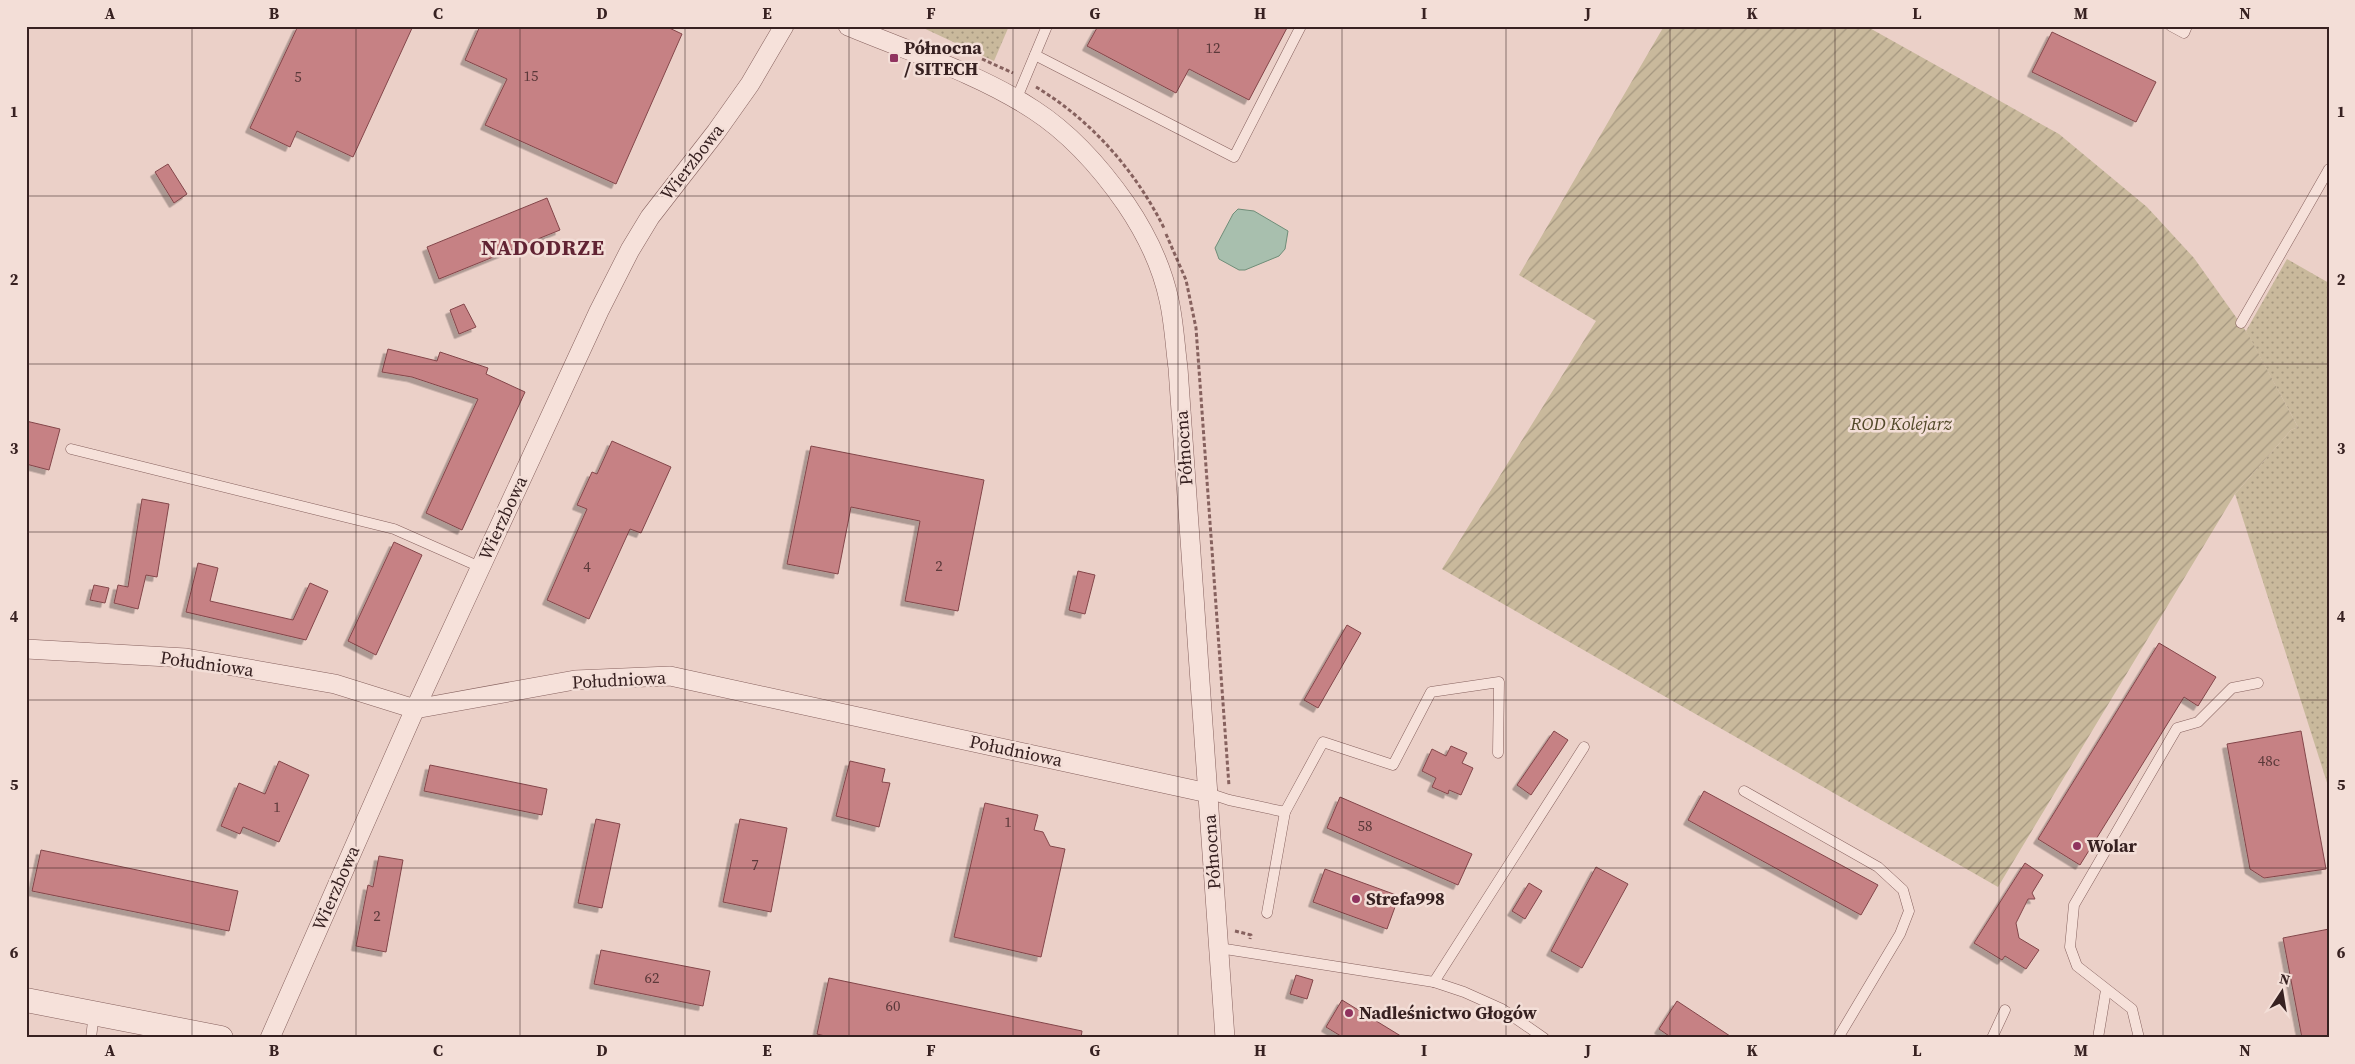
<svg xmlns="http://www.w3.org/2000/svg" width="2355" height="1064" font-family="'Source Serif 4',serif">
	<defs>
		<pattern id="grass-dots" width="8" height="8" patternUnits="userSpaceOnUse" patternTransform="scale(1.25)"><rect width="8" height="8" fill="#c9b99c"/><path d="M2 2h.1M6 6h.1" fill="none" stroke="#a4967f" stroke-width="1.8" stroke-linecap="round"/></pattern>
		<pattern id="garden-furrows" width="10" height="10" patternUnits="userSpaceOnUse" patternTransform="scale(1.25)"><rect width="10" height="10" fill="#c9b99c"/><path d="M-1 1l2-2M0 10L10 0M9 11l2-2" fill="none" stroke="#a4967f"/></pattern>
		<filter id="shadow"><feDropShadow dx="-4.5" dy="4.5" stdDeviation="0" flood-color="#0004"/></filter>
	</defs>
	<rect width="100%" height="100%" fill="#ebd0c8"/>
	<g fill="url(#grass-dots)">
		<polygon points="919,26 1009,26 994,61"/>
		<polygon points="2287,259 2329,283 2329,789 2235,494 2291,430 2298,427 2246,331"/>
	</g>
	<polygon fill="url(#garden-furrows)" points="1664,26 1866,26 2059,134 2147,207 2194,258 2248,334 2298,427 2291,430 2235,494 1998,887 1442,569 1596,321 1519,275"/>
	<polygon fill="#a8bfae" stroke="#6f8d78" points="1238,209 1254,211 1288,231 1285,249 1279,256 1245,270 1239,270 1219,259 1215,248 1233,214"/>
	<g fill="#c68184" stroke="#83464a" filter="url(#shadow)">
		<polygon points="298,26 413,26 353,157 297,131 290,147 250,128"/>
		<polygon points="480,26 665,26 682,34 616,184 485,125 507,79 465,60"/>
		<polygon points="1098,26 1288,26 1249,100 1189,69 1176,93 1087,46"/>
		<polygon points="2052,32 2156,82 2136,122 2032,72"/>
		<polygon points="168,164 187,194 174,203 155,172"/>
		<polygon points="547,198 560,230 439,279 427,247"/>
		<polygon points="464,304 476,327 459,334 450,310"/>
		<polygon points="388,349 437,361 440,352 488,368 486,374 525,392 462,530 426,513 478,399 412,377 382,372"/>
		<polygon points="26,421 60,429 49,470 26,464"/>
		<polygon points="612,441 671,467 641,533 630,529 589,619 547,600 587,509 577,505 592,472 597,474"/>
		<polygon points="811,446 984,480 958,611 905,601 920,521 851,507 838,574 787,564"/>
		<polygon points="142,499 169,504 157,577 146,575 138,609 114,603 118,585 128,587"/>
		<polygon points="394,542 422,555 376,655 348,641"/>
		<polygon points="198,563 218,568 210,601 293,620 310,583 328,591 306,640 186,612"/>
		<polygon points="1078,571 1095,575 1085,614 1069,610"/>
		<polygon points="94,585 109,588 105,603 90,600"/>
		<polygon points="1347,625 1361,633 1318,708 1304,700"/>
		<polygon points="2159,643 2216,677 2198,706 2184,697 2080,865 2038,839"/>
		<polygon points="1554,731 1568,740 1531,795 1517,785"/>
		<polygon points="2301,731 2326,869 2264,878 2250,869 2227,744"/>
		<polygon points="1451,746 1467,753 1462,763 1473,768 1461,795 1449,790 1448,794 1432,787 1436,778 1422,771 1432,749 1446,756"/>
		<polygon points="279,761 309,775 279,842 243,827 240,834 221,826 239,783 265,794"/>
		<polygon points="850,761 885,769 882,782 890,783 879,827 836,816"/>
		<polygon points="430,765 547,789 542,815 424,791"/>
		<polygon points="1704,791 1878,885 1861,915 1688,820"/>
		<polygon points="1340,797 1472,854 1458,885 1327,828"/>
		<polygon points="985,803 1038,815 1034,830 1043,832 1050,846 1065,849 1041,957 954,937"/>
		<polygon points="596,819 620,824 602,908 578,903"/>
		<polygon points="740,819 787,828 771,912 723,902"/>
		<polygon points="41,850 238,891 229,931 32,891"/>
		<polygon points="379,856 403,860 386,952 356,946 368,885 373,887"/>
		<polygon points="2025,863 2043,875 2032,893 2035,899 2028,899 2016,923 2019,938 2039,950 2026,969 2005,956 2002,960 1974,943"/>
		<polygon points="1596,867 1628,884 1582,968 1551,951"/>
		<polygon points="1325,869 1399,896 1387,929 1313,902"/>
		<polygon points="1529,883 1542,891 1525,919 1512,911"/>
		<polygon points="2329,929 2329,1038 2302,1038 2283,938"/>
		<polygon points="601,950 710,971 703,1006 594,984"/>
		<polygon points="1296,975 1313,980 1307,999 1290,994"/>
		<polygon points="829,978 1082,1031 1081,1038 833,1038 817,1034"/>
		<polygon points="1342,1000 1404,1038 1344,1038 1326,1027"/>
		<polygon points="1677,1001 1733,1038 1672,1038 1659,1029"/>
	</g>
	<g fill="none" stroke-linecap="round" stroke-linejoin="round">
		<defs>
			<g id="service">
				<polyline points="2171,26 2184,33 2187,26"/>
				<polyline points="1035,55 1234,157 1301,26"/>
				<polyline points="1016,100 1047,26"/>
				<polyline points="2241,323 2329,169"/>
				<polyline points="71,449 394,529 480,567"/>
				<polyline points="1744,791 1878,867 1903,890 1909,911 1900,934 1838,1038"/>
				<polyline points="1208,793 1229,800 1285,812 1323,742 1393,765 1431,692 1499,682 1498,753"/>
				<polyline points="1267,913 1285,812"/>
				<polyline points="1219,948 1434,982 1464,992 1502,1009 1544,1038"/>
				<polyline points="1434,982 1584,747"/>
				<polyline points="91,1038 94,1013"/>
				<polyline points="1992,1038 2005,1010"/>
				<polyline points="2098,1038 2106,990"/>
				<polyline points="2139,1038 2132,1009 2077,966 2070,947 2074,905 2177,728 2198,722 2232,688 2258,683"/>
			</g>
			<g id="minor">
				<path d="M848 26C910 52 978 73 1034 110 1071 134 1101 168 1126 204 1145 232 1162 267 1169 300 1174 322 1175 346 1178 368L1225 1038"/>
				<polyline points="26,649 186,658 335,684 415,709 575,680 670,676 1208,793"/>
				<polyline points="270,1038 415,709 599,311 630,250 650,217 716,132 750,84 784,26"/>
			</g>
			<polyline id="tertiary" points="26,1000 221,1038"/>
		</defs>
		<use href="#service" stroke="#86615e" stroke-width="11"/>
		<use href="#minor" stroke="#86615e" stroke-width="20"/>
		<use href="#tertiary" stroke="#86615e" stroke-width="25"/>
		<g stroke="#86615e" stroke-width="3" stroke-dasharray="4 2.5" stroke-linecap="butt">
			<polyline points="982,59 1013,73"/>
			<path d="M1036 87C1091 120 1135 170 1164 228"/>
			<polyline points="1166,234 1186,280 1196,328 1229,786"/>
			<polyline points="1235,931 1251,935 1250,939"/>
		</g>
		<use href="#service" stroke="#f6e1da" stroke-width="10"/>
		<use href="#minor" stroke="#f6e1da" stroke-width="19"/>
		<use href="#tertiary" stroke="#f6e1da" stroke-width="24"/>
	</g>
	<path fill="none" stroke="#372121" stroke-width="1" stroke-opacity="0.55" d="M192 26V1038M356 26V1038M520 26V1038M685 26V1038M849 26V1038M1013 26V1038M1178 26V1038M1342 26V1038M1506 26V1038M1670 26V1038M1835 26V1038M1999 26V1038M2163 26V1038M26 196H2329M26 364H2329M26 532H2329M26 700H2329M26 868H2329"/>
	<g fill="#90335f" stroke="#f3ded7" stroke-width="2">
		<rect x="889" y="53" width="10" height="10" rx="2.5"/>
		<circle cx="2077" cy="846" r="5"/>
		<circle cx="1356" cy="899" r="5"/>
		<circle cx="1349" cy="1013" r="5"/>
	</g>
	<g text-anchor="middle" stroke-width="5" stroke-linejoin="round" paint-order="stroke">
		<g font-size="15" fill="#5b393a">
			<text x="1213" y="53">12</text>
			<text x="531" y="81">15</text>
			<text x="298" y="82">5</text>
			<text x="939" y="571">2</text>
			<text x="587" y="572">4</text>
			<text x="2269" y="766">48c</text>
			<text x="277" y="812">1</text>
			<text x="1008" y="827">1</text>
			<text x="1365" y="831">58</text>
			<text x="755" y="870">7</text>
			<text x="377" y="921">2</text>
			<text x="652" y="983">62</text>
			<text x="893" y="1011">60</text>
		</g>
		<g font-size="18" font-weight="bold" fill="#372121" stroke="#f3ded7" text-anchor="start">
			<text x="904" y="54">Północna<tspan x="904" dy="21">/ SITECH</tspan></text>
			<text x="2087" y="852">Wolar</text>
			<text x="1366" y="905">Strefa998</text>
			<text x="1359" y="1019">Nadleśnictwo Głogów</text>
		</g>
		<g font-size="18" fill="#372121" stroke="#f3ded7">
			<text transform="translate(692 162) rotate(-52)" y="6">Wierzbowa</text>
			<text transform="translate(1184 448) rotate(-94)" y="6">Północna</text>
			<text transform="translate(503 518) rotate(-65)" y="6">Wierzbowa</text>
			<text transform="translate(207 664) rotate(8)" y="6">Południowa</text>
			<text transform="translate(619 680) rotate(-3)" y="6">Południowa</text>
			<text transform="translate(1016 751) rotate(12)" y="6">Południowa</text>
			<text transform="translate(1212 852) rotate(-94)" y="6">Północna</text>
			<text transform="translate(336 888) rotate(-66)" y="6">Wierzbowa</text>
		</g>
		<g font-size="18" font-style="italic" fill="#524929" stroke="#f3ded7">
			<text x="1901" y="430">ROD Kolejarz</text>
		</g>
		<g font-size="22" font-weight="bold" letter-spacing="1" fill="#612333" stroke="#f3ded7">
			<text x="543" y="255">NADODRZE</text>
		</g>
	</g>
	<rect width="2355" height="1064" fill="none" stroke="#f3ded7" stroke-width="55"/>
	<g transform="translate(2282 992) rotate(12)" stroke="#f3ded7" stroke-width="4" paint-order="stroke">
	<path d="M0-4L9 19L0 12L-9 19Z" fill="#372121"/>
	<text y="-8" font-size="14" font-weight="bold" text-anchor="middle" fill="#372121">N</text>
	</g>
	<rect x="28" y="28" width="2300" height="1008" fill="none" stroke="#372121" stroke-width="2"/>
	<g font-size="16" text-anchor="middle" font-weight="bold" fill="#372121">
		<text x="110" y="19">A</text>
		<text x="274" y="19">B</text>
		<text x="438" y="19">C</text>
		<text x="602" y="19">D</text>
		<text x="767" y="19">E</text>
		<text x="931" y="19">F</text>
		<text x="1095" y="19">G</text>
		<text x="1260" y="19">H</text>
		<text x="1424" y="19">I</text>
		<text x="1588" y="19">J</text>
		<text x="1752" y="19">K</text>
		<text x="1917" y="19">L</text>
		<text x="2081" y="19">M</text>
		<text x="2245" y="19">N</text>
		<text x="14" y="117">1</text>
		<text x="2341" y="117">1</text>
		<text x="14" y="285">2</text>
		<text x="2341" y="285">2</text>
		<text x="14" y="454">3</text>
		<text x="2341" y="454">3</text>
		<text x="14" y="622">4</text>
		<text x="2341" y="622">4</text>
		<text x="14" y="790">5</text>
		<text x="2341" y="790">5</text>
		<text x="14" y="958">6</text>
		<text x="2341" y="958">6</text>
		<text x="110" y="1056">A</text>
		<text x="274" y="1056">B</text>
		<text x="438" y="1056">C</text>
		<text x="602" y="1056">D</text>
		<text x="767" y="1056">E</text>
		<text x="931" y="1056">F</text>
		<text x="1095" y="1056">G</text>
		<text x="1260" y="1056">H</text>
		<text x="1424" y="1056">I</text>
		<text x="1588" y="1056">J</text>
		<text x="1752" y="1056">K</text>
		<text x="1917" y="1056">L</text>
		<text x="2081" y="1056">M</text>
		<text x="2245" y="1056">N</text>
	</g>
</svg>
